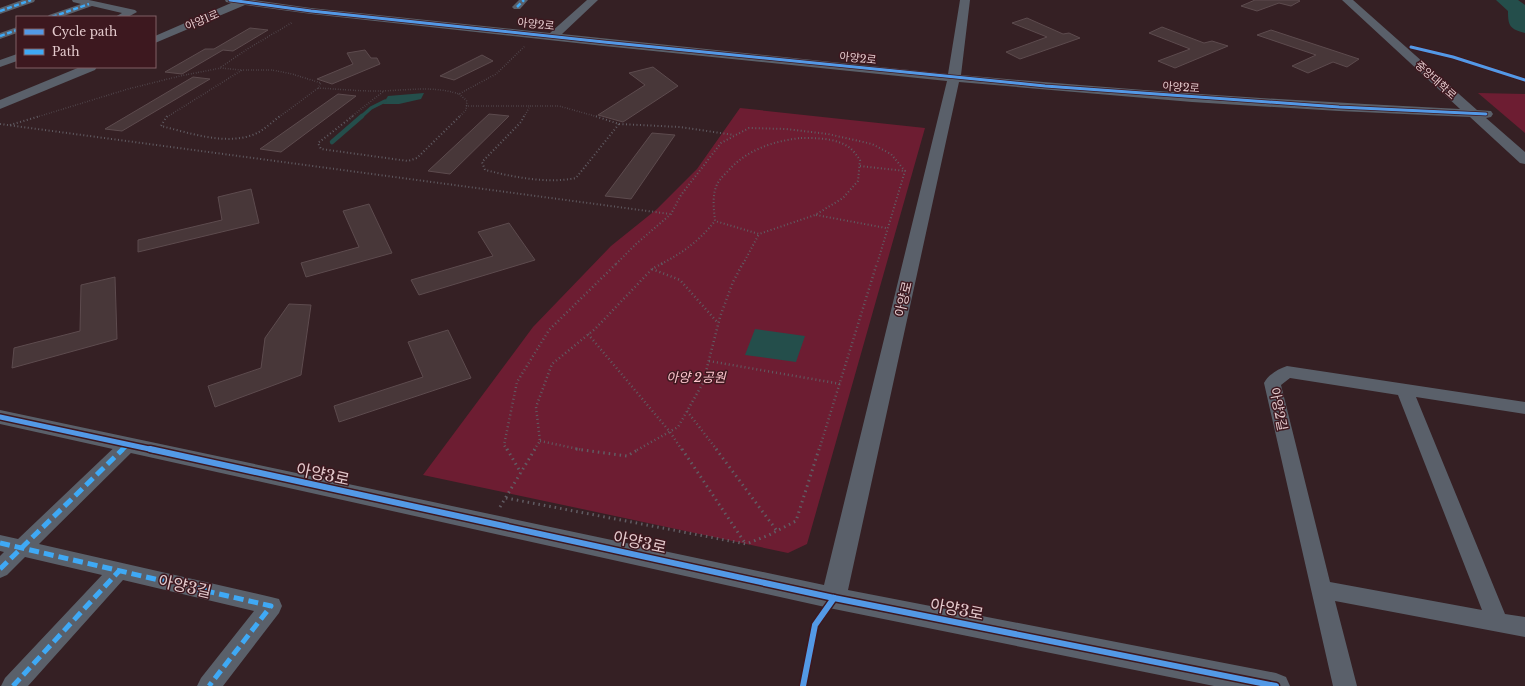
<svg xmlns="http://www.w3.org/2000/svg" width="1525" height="686" font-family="'Libre Baskerville','Noto Sans KR',serif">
	<rect width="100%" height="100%" fill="#352024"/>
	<g fill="#6d1d32">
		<polygon points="1478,93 1525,94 1525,133"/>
		<polygon points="740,108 925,128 807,544 788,553 423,475 533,327 611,246 657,209 697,169"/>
	</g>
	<g fill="#244e4b">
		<polygon points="424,93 421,99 399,104 383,104 388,96"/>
		<polygon points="755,329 805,336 796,362 745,355"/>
	</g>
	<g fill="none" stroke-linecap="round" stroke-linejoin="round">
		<polyline stroke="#244e4b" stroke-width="3.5" points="361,117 371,108 385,101"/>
		<polyline stroke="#244e4b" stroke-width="4.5" points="332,142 362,116"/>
		<path fill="#244e4b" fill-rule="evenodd" d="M1496 0H1518L1525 5V33C1510 29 1508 26 1508 11Z"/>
	</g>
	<g fill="#483739" stroke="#5d4b4e">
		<polygon points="1255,0 1298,0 1300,1 1291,6 1279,3 1257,11 1241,6"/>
		<polygon points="1027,18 1063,34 1069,33 1080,38 1020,59 1006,52 1047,37 1012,23"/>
		<polygon points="1162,27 1204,43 1212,41 1228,46 1175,68 1158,61 1190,49 1149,33"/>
		<polygon points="250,28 268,30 233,51 223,50 182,74 165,72 205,49 214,49"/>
		<polygon points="1271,30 1359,59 1347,67 1333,62 1308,73 1292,66 1316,55 1257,35"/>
		<polygon points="365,50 371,58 377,58 380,64 332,84 317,79 353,64 347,53"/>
		<polygon points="482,55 493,61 454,80 440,76"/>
		<polygon points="653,67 678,86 623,122 598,115 645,85 629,73"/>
		<polygon points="193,77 210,79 122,131 105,129"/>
		<polygon points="338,94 356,96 281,152 260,149"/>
		<polygon points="489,114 509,116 450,174 428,171"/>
		<polygon points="652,133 675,135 631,199 605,196"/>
		<polygon points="251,189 259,223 138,252 138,240 222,220 218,197"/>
		<polygon points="369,204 392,253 306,277 301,263 359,247 343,211"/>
		<polygon points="509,223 535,260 419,295 411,280 493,256 478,232"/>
		<polygon points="115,277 117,339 12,368 14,348 80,331 81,285"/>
		<polygon points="289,304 311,305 301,375 215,407 208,386 261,368 265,338"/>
		<polygon points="448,330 471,378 339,422 334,406 423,377 408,342"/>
	</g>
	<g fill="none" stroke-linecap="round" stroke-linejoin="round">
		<g stroke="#615c63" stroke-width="1.5" stroke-dasharray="0.5 2" stroke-linecap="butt">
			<polyline points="221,67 249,48 293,22"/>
			<path d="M318 88C337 89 357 91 376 91 404 91 432 85 459 94L496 74 525 46"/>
			<polyline points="459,94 467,101 466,110 459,117"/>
			<polyline points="466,106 530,106"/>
			<polyline points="530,106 559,106 598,117"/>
			<polyline points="37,117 128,89 180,76 221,68 241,70"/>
			<polyline points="167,117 242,70 272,70 292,74 321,83 318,88"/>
			<polyline points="279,117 318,88"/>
			<polyline points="351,117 384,91"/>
			<polyline points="524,117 530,106"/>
		</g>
		<g stroke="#615c63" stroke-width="2" stroke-dasharray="1 2.5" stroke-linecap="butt">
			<path d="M167 116 161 126C190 133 226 146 255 134 264 130 272 122 280 116"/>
			<polyline points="353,116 318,143 321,149 408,161 417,158 460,116"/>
			<path d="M524 116 521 122 482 162 485 170C514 177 546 184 576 178L619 124 595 116"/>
			<polyline points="0,124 670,214"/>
			<polyline points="619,124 680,127 734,135"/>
			<polyline points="10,125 40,116"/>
			<path d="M801 138C817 138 837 138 850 148 854 151 857 156 860 160L858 181 843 198 815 215 759 234 715 221C714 210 712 198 716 187 718 181 722 177 727 172 746 150 773 141 801 138Z"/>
			<polyline points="860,166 905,171"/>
			<polyline points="816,215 886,228"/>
			<polyline points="616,264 636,244 671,214 681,195 721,143 749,128 786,129 828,134 872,144 891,154 905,171 877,264"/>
			<path d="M661 264C684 252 699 241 715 221"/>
			<polyline points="743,264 759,234"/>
		</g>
		<g stroke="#615c63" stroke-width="2.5" stroke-dasharray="1 3" stroke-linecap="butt">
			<polyline points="652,269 680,280 718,323"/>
			<polyline points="588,334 670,432 682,450"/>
			<polyline points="709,361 841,384"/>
			<polyline points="687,411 717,450"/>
			<polyline points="540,441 583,450"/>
			<polyline points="507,450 504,445 517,382 549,330 617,263"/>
			<polyline points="534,450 540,441 536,407 552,364 595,329 652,269 663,263"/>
			<polyline points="637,450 678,427 703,383 720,317 733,282 743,263"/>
			<polyline points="819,450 877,263"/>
		</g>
		<g stroke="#615c63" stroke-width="3" stroke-dasharray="1.5 4" stroke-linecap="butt">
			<polyline points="507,449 521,473"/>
			<polyline points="576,449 627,456 639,449"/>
			<polyline points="682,449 745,543"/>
			<polyline points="716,449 777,531"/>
			<polyline points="506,498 746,544 769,535 796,521 819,449"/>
			<polyline points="500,507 535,449"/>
		</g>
		<g fill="#5a606a" fill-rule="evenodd">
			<polygon points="22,0 35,0 34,2 0,14 0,8"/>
			<polygon points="72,0 89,0 135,10 137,12 128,17 115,17 122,13 92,6 61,17 47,17 49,15 81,4 73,2"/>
			<polygon points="519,0 528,0 520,9 514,9 512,7"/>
			<polygon points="17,27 17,33 0,39 0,33"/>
			<polygon points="17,54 17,61 0,67 0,60"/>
			<path d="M1287 366 1525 402V414L1416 397 1505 614 1525 617V637L1335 601 1357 686H1333L1264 383C1268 375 1278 369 1287 366ZM1290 378 1398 395 1482 610 1330 582 1281 385Z"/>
			<polygon points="128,438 134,440 137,445 134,450 39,544 271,597 279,599 282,606 279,613 223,686 197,686 201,678 254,611 123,580 28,686 1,686 5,678 102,575 25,557 7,575 0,578 0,556 4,552 0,551 0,535 18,539 122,440"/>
		</g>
		<g fill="#5a606a" fill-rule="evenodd">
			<path d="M225 0H254L311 8 550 33 587 0H598L562 34 948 74 960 0H970L961 75C1127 90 1293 101 1460 109L1342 0H1353L1477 110 1491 111 1493 114 1491 117 1486 118 1525 152V164L1520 163 1470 117 1339 111 1192 102 959 82 848 590 1276 673 1286 677 1290 686H1214L834 609 0 424V410L824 585 947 81 604 46 311 14 245 5 155 43V36L231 3 226 2Z"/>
			<polygon points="80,67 97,67 95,70 0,109 0,100"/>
		</g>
		<g stroke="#3fa9f5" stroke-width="2.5" stroke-dasharray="5 2.5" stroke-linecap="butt">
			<polyline points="517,7 524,0"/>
			<polyline points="0,11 31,0"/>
			<polyline points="52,17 89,4"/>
			<polyline points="0,36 17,30"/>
		</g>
		<polyline stroke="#3fa9f5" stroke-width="4" stroke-dasharray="8 4" stroke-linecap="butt" points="122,450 128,445"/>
		<g stroke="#3fa9f5" stroke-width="5" stroke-dasharray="10 5" stroke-linecap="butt">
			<polyline points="0,543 271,606 209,686"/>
			<polyline points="0,569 123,449"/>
			<polyline points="13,686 119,571"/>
		</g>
		<defs>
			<g id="cycleway-far2">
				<polyline points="230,0 311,11 604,42 1045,86 1339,107 1486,114"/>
				<polyline points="1411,47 1453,57 1525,80"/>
			</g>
			<polyline id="cycleway-far1" points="0,417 154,450"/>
			<g id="cycleway">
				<polyline points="150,449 834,598 1276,686"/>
				<polyline points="803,686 815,625 834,598"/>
			</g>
		</defs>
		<use href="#cycleway-far2" stroke="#3d181f" stroke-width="4.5"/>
		<use href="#cycleway-far1" stroke="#3d181f" stroke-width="8"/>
		<use href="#cycleway" stroke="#3d181f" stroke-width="9"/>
		<use href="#cycleway-far2" stroke="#5399e6" stroke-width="3"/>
		<use href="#cycleway-far1" stroke="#5399e6" stroke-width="5"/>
		<use href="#cycleway" stroke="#5399e6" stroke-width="6"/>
	</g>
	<g text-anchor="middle" stroke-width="3" stroke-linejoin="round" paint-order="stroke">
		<g font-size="11" fill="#e4cacd" stroke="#3d181f">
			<text transform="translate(202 20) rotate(-23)" y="4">아양1로</text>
			<text transform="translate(536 24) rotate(6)" y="4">아양2로</text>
			<text transform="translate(858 58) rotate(6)" y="4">아양2로</text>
			<text transform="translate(1436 80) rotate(42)" y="4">중앙대학로</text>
			<text transform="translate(1181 87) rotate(4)" y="4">아양2로</text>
		</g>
		<g font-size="13" fill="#e4cacd" stroke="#3d181f">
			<text transform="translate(903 299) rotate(-77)" y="5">아양로</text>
			<text transform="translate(1279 409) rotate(79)" y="5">아양2길</text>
		</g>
		<g font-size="13" font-style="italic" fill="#fdc5cd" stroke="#3d181f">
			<text x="696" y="382">아양 2공원</text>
		</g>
		<g font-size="16" fill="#e4cacd" stroke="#3d181f">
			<text transform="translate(323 474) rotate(12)" y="6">아양3로</text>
			<text transform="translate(640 542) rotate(12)" y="6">아양3로</text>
			<text transform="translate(185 586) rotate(13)" y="6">아양3길</text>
			<text transform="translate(957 609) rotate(11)" y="6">아양3로</text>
		</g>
	</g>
	<rect x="16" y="16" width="140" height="52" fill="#3d181f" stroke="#805f65"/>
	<rect x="24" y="29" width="20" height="6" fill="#5399e6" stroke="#805f65"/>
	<text x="52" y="36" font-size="12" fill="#e4cacd">Cycle path</text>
	<rect x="24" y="49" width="20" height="6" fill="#3fa9f5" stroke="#805f65"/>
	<text x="52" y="56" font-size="12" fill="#e4cacd">Path</text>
</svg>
